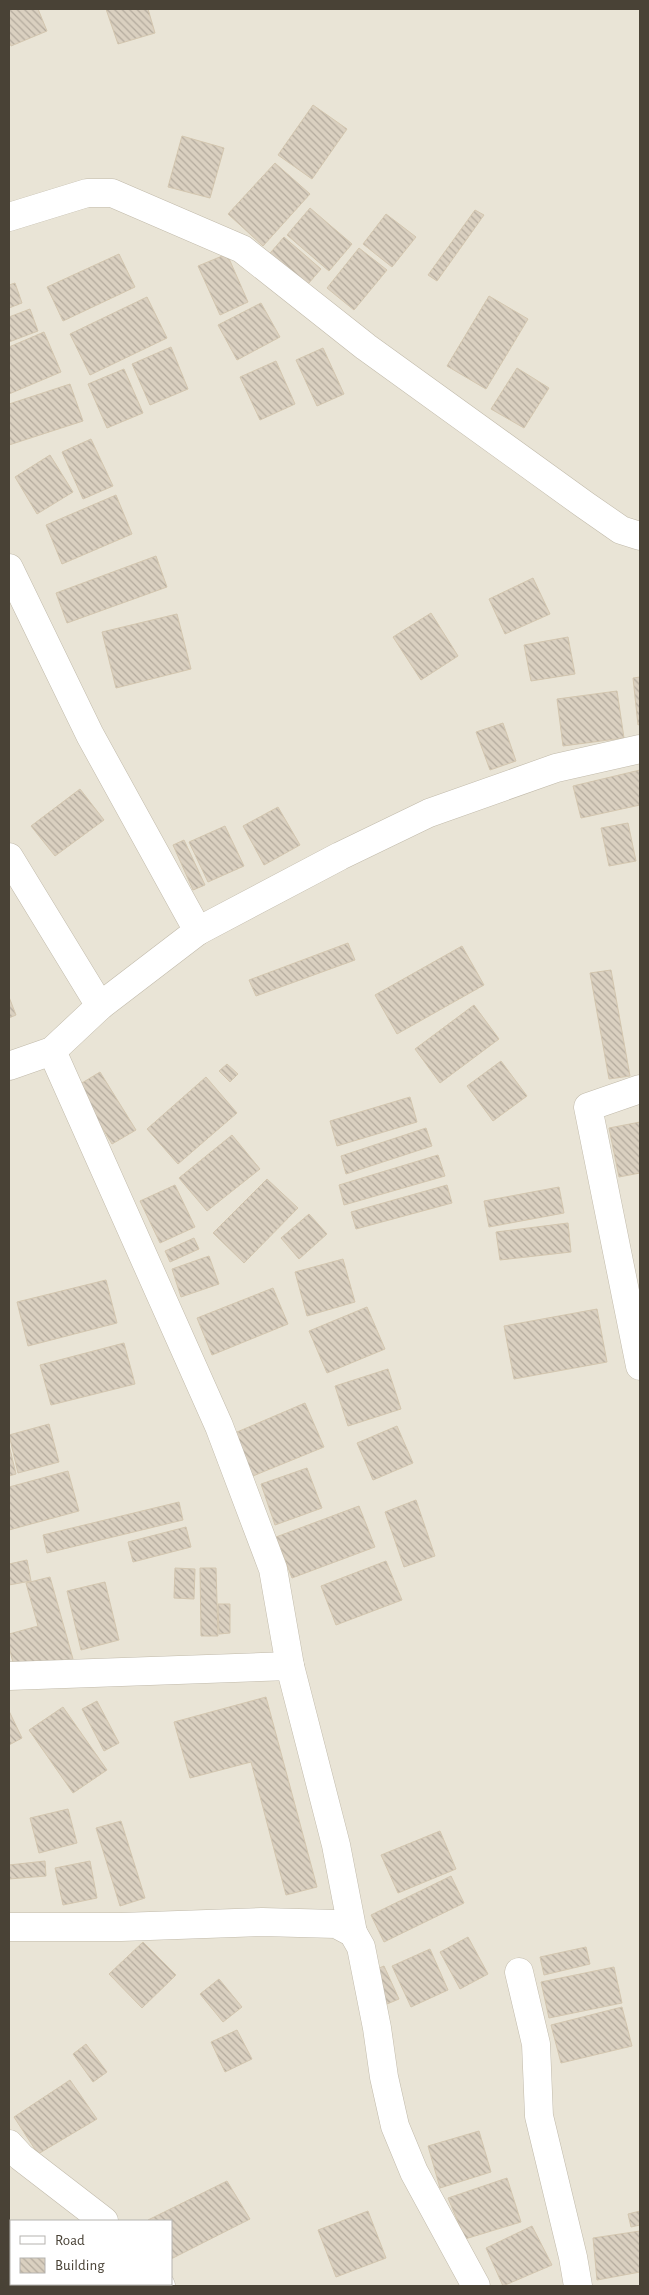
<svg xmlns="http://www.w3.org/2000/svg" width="649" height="2295" font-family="'Alegreya Sans',sans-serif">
	<defs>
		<pattern id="building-back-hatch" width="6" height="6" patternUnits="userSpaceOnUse" patternTransform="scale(1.25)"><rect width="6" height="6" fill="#dad0c0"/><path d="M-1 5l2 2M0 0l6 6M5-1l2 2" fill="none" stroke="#b3aa9d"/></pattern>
	</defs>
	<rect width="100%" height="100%" fill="#f5f1e8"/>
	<path fill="#e9e4d6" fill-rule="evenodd" d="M9 9H640V2286H9ZM11 2221H171V2284H11Z"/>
	<g fill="url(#building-back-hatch)" stroke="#d3c6af">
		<polygon points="9,9 38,9 47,31 11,46 9,41"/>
		<polygon points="106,9 148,9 155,33 118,44"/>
		<polygon points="313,105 347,129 312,179 278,155"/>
		<polygon points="182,136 224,148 210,198 168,187"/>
		<polygon points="275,163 310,194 263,246 228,214"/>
		<polygon points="310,208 352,244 329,271 287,235"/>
		<polygon points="475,210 484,215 437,281 428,275"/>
		<polygon points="386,214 416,237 392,267 363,244"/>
		<polygon points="284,237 321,269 302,291 265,259"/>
		<polygon points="359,248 387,270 354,310 327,288"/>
		<polygon points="119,254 135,287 63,321 47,287"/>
		<polygon points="227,254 248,302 220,315 198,266"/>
		<polygon points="15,283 22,303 9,308 9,285"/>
		<polygon points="489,296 528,319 486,389 447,366"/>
		<polygon points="147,297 167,338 90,375 70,334"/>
		<polygon points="261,303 280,337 237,360 218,325"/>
		<polygon points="30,309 38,331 9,342 9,317"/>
		<polygon points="44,332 61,372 9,394 9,347"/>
		<polygon points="171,347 188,389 150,405 132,364"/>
		<polygon points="323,348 344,394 317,406 296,360"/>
		<polygon points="276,361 295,404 260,420 240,377"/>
		<polygon points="517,368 549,388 524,428 491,409"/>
		<polygon points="124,369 143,413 107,428 88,384"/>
		<polygon points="70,384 83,421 9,445 9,404"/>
		<polygon points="91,439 113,486 83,499 62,452"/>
		<polygon points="50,455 73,492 37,514 15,477"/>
		<polygon points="116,495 132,534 62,564 46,525"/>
		<polygon points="156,556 167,587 67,623 56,593"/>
		<polygon points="533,578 550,614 505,634 489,599"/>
		<polygon points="431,613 458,656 421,680 393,637"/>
		<polygon points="177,614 191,669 116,688 102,632"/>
		<polygon points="568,637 575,674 531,681 524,645"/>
		<polygon points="640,677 640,724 638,725 633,678"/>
		<polygon points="617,691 624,738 563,746 557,699"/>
		<polygon points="503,723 516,761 490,770 476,732"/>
		<polygon points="640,770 640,805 581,818 573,786"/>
		<polygon points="80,789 104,820 55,856 31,826"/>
		<polygon points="278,807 300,845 264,865 243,826"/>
		<polygon points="628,823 636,861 609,866 601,828"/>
		<polygon points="225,826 244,866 208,882 189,842"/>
		<polygon points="184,840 205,885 193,890 173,845"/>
		<polygon points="348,943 355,960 256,996 249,980"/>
		<polygon points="462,946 484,985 397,1034 375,995"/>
		<polygon points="611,970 630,1076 609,1079 590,973"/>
		<polygon points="9,997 16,1015 9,1018"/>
		<polygon points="474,1005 499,1039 440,1083 415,1049"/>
		<polygon points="501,1061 527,1096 493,1121 467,1086"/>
		<polygon points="227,1064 238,1074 230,1082 219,1071"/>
		<polygon points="100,1072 136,1130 112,1144 77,1086"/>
		<polygon points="206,1077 237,1113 178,1164 147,1129"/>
		<polygon points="410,1097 417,1122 337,1146 330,1121"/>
		<polygon points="640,1122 640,1173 619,1177 609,1128"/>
		<polygon points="426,1128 432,1146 346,1174 341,1156"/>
		<polygon points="232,1135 260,1169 207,1211 179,1178"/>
		<polygon points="438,1155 445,1176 344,1205 339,1185"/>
		<polygon points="267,1179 298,1208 244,1263 213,1233"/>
		<polygon points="175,1185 195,1227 160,1243 140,1201"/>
		<polygon points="447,1185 452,1203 356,1229 351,1212"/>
		<polygon points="559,1187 564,1213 489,1227 484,1201"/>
		<polygon points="309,1214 327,1234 299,1259 281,1238"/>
		<polygon points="568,1223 571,1252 500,1260 496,1232"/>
		<polygon points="194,1238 199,1249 170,1262 165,1251"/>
		<polygon points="209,1256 219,1284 181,1297 172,1269"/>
		<polygon points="343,1259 355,1302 307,1316 295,1272"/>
		<polygon points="106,1280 117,1323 28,1346 17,1302"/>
		<polygon points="273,1288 288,1324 212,1355 197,1318"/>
		<polygon points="367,1307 385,1349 327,1373 309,1331"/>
		<polygon points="597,1309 607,1362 514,1379 504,1326"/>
		<polygon points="124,1343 135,1384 51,1405 40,1365"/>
		<polygon points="388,1369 401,1409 348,1426 335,1386"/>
		<polygon points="305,1403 324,1447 248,1478 230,1435"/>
		<polygon points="49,1424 59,1462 18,1473 9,1435"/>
		<polygon points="397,1426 413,1463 373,1480 357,1443"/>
		<polygon points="9,1445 16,1474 9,1476"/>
		<polygon points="307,1468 322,1508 275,1525 261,1484"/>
		<polygon points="68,1471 79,1511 9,1530 9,1487"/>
		<polygon points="416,1500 435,1556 404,1567 385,1512"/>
		<polygon points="179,1502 183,1520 47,1553 43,1535"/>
		<polygon points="359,1506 375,1547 292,1578 276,1537"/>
		<polygon points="186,1527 191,1547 133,1562 128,1542"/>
		<polygon points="27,1560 31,1581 9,1585 9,1564"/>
		<polygon points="386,1561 402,1600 336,1625 321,1586"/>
		<polygon points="175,1568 195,1569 194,1599 174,1598"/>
		<polygon points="200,1568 216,1568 218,1636 201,1636"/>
		<polygon points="50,1577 73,1659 16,1674 9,1647 9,1634 38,1626 26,1583"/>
		<polygon points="105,1582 119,1640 81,1650 67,1591"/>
		<polygon points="218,1604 230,1604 230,1633 219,1634"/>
		<polygon points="266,1697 317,1887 286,1895 251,1762 190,1778 174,1722"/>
		<polygon points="97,1701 119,1743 104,1751 82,1709"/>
		<polygon points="63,1707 107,1770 73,1793 29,1730"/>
		<polygon points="9,1711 22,1738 9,1745"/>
		<polygon points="68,1809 77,1843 39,1853 30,1818"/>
		<polygon points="121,1821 145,1898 120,1906 96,1828"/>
		<polygon points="440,1831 456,1869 398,1893 381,1855"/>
		<polygon points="45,1861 46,1876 9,1879 9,1865"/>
		<polygon points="90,1861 97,1898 63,1905 55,1868"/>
		<polygon points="451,1876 464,1903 384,1942 371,1915"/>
		<polygon points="468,1937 488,1974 460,1989 440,1952"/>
		<polygon points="143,1942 176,1975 142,2008 109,1974"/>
		<polygon points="586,1947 590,1964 544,1975 540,1957"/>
		<polygon points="430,1949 448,1990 411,2007 392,1966"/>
		<polygon points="384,1966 399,1999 387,2004 372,1971"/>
		<polygon points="614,1967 622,2003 549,2018 541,1982"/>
		<polygon points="219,1979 242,2007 223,2022 200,1994"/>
		<polygon points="622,2007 632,2046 561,2063 551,2025"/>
		<polygon points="237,2030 252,2059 225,2072 211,2042"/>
		<polygon points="86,2044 107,2072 93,2082 73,2054"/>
		<polygon points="70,2080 97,2119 38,2154 14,2117"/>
		<polygon points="479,2131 491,2172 440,2188 428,2146"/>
		<polygon points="507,2178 521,2222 465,2239 448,2198"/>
		<polygon points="227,2181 250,2219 171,2259 171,2221 148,2220"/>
		<polygon points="368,2211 386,2258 336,2277 318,2230"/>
		<polygon points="640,2211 640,2225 631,2227 628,2214"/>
		<polygon points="532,2226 552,2265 503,2286 486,2248"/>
		<polygon points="640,2231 640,2272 597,2280 593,2238"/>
	</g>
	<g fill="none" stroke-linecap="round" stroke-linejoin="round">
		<defs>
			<g id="minor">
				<polyline points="9,217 87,193 112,193 242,249 366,347 585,505 621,530 640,536"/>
				<polyline points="9,568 90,735 198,931"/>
				<polyline points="9,857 100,1006"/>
				<polyline points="52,1051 219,1426 273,1569 290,1666 336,1845 353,1933"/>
				<polyline points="9,1066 52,1051 100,1006 198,931 340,856 429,813 556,768 640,749"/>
				<polyline points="640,1089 588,1107 640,1366"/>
				<polyline points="9,1676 290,1666"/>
				<polyline points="9,1927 121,1927 262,1922 336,1924 353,1933 361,1947 377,2028 384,2077 395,2126 414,2172 476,2286"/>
				<polyline points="519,1972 536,2044 539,2116 573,2257 578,2286"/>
				<polyline points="9,2144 21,2157 104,2221"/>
				<polyline points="160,2284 161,2286"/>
			</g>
		</defs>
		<use href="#minor" stroke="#c1baaa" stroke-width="29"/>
		<use href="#minor" stroke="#fff" stroke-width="28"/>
	</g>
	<rect width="649" height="2295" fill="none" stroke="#494236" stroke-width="20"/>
	<rect x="10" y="2220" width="162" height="65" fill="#ffffff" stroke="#b6b3af"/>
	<rect x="20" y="2236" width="25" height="8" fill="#ffffff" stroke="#b6b3af"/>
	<text x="55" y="2245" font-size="15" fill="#494236">Road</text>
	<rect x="20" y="2258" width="25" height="15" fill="url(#building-back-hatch)" stroke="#b6b3af"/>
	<text x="55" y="2270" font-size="15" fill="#494236">Building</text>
</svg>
